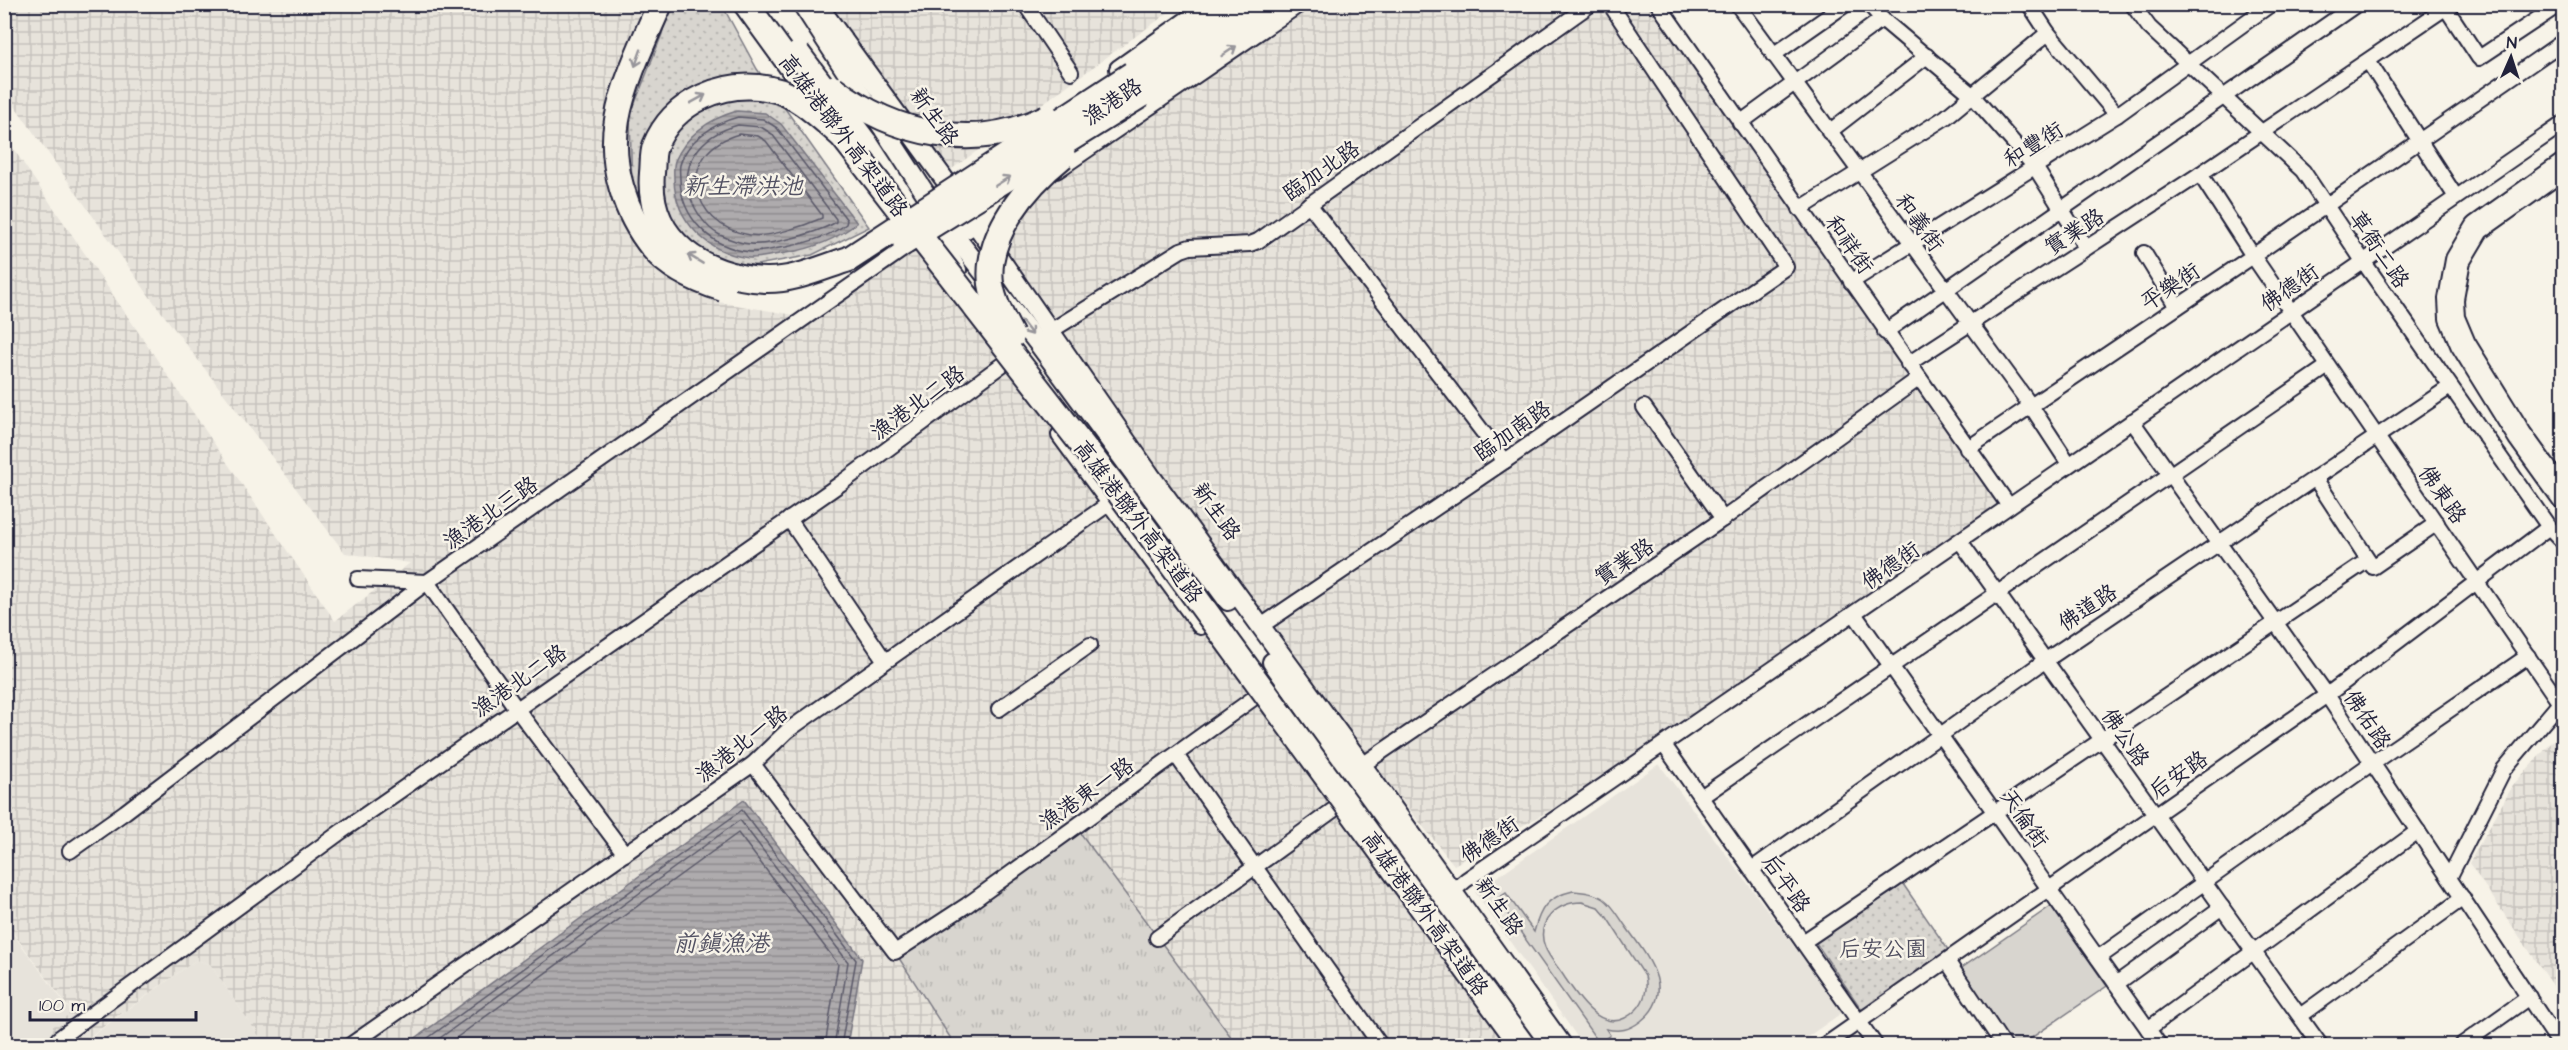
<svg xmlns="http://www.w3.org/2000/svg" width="2568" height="1050" font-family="'Architects Daughter','LXGW WenKai TC',sans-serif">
	<defs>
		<pattern id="industrial-grid" width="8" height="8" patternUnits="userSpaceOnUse" patternTransform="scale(1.5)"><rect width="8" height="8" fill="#e7e3db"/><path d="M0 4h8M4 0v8" fill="none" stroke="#c6c2bd"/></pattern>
		<pattern id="grass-tufts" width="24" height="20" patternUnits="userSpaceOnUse" patternTransform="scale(1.5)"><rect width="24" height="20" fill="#d8d5cf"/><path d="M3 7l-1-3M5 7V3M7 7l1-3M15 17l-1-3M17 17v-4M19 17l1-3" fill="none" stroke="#b9b7b3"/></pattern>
		<pattern id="park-dots" width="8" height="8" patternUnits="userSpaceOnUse" patternTransform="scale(1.5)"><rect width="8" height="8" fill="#d8d5cf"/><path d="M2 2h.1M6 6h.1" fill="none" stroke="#b9b7b3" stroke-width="1.8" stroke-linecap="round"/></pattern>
		<pattern id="water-rules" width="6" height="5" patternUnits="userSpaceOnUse" patternTransform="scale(1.5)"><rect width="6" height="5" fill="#aeabad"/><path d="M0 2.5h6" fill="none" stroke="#8d8b8e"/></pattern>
	</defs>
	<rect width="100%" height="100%" fill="#f7f3e8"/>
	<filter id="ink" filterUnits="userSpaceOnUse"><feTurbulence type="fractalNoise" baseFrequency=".0167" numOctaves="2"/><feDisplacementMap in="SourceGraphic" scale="12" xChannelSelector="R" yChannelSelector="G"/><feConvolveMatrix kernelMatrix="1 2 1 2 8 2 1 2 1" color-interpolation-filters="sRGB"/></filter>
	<g filter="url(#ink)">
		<g fill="#e7e3db">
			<polygon points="1659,764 1843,1012 1796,1045 1583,1045 1475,892"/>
			<polygon points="4,922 72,1013 51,1029 64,1045 5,1045"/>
			<polygon points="196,960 210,964 265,1045 78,1046"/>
		</g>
		<g fill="url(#industrial-grid)">
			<polygon points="5,5 682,5 684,267 718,302 794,315 930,227 1527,1045 847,1045 862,959 744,801 406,1045 265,1045 210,964 196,960 78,1045 64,1045 50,1029 72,1012 5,922 4,135 335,621 410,563 345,553 150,297 5,92"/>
			<polygon points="825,5 1179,5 945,174"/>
			<polygon points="1297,5 1658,5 1919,379 2011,496 1960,541 1664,745 1454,865 1261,626 975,223"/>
			<polygon points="2563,730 2563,1000 2469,863 2513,785"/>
		</g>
		<polygon fill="url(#grass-tufts)" stroke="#7d7c85" stroke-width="1.5" points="1076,827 1237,1045 955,1045 895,952"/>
		<g fill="url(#park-dots)" stroke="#7d7c85" stroke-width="1.5">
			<polygon points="669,5 722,5 757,69 869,227 812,255 751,266 691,253 632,193 630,116 662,34"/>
			<polygon points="1903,884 1951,954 1864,1013 1816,943"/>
		</g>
		<g fill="#d8d5cf" stroke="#7d7c85" stroke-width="1.5" fill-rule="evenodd">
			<path d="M1573 891C1584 892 1595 893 1604 899 1614 906 1620 919 1627 928 1647 956 1678 992 1641 1021 1629 1030 1620 1032 1606 1029L1610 1035 1599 1043 1497 899 1506 893 1534 932C1540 908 1547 897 1573 891ZM1582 902 1598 907 1606 916 1645 976C1648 988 1645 1001 1636 1010 1605 1040 1581 1001 1565 978 1559 968 1549 958 1545 947 1535 921 1558 902 1582 902Z"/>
			<polygon points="2051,906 2107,986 2021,1045 2007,1045 1956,972"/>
		</g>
		<g fill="url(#water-rules)" stroke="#76747f" stroke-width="1.5">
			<path d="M737 111 765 113 781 124 857 223C837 239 811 249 786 253 775 254 760 259 749 258 708 253 675 222 674 179 674 174 673 167 675 161 687 134 709 119 737 111Z"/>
			<polygon points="744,800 862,959 847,1045 406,1045"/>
		</g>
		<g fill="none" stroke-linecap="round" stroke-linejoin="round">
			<g stroke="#5a5969" stroke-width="1.5">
				<path d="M738 117 763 119 777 128 847 220 846 224C831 236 806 243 786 247 775 248 761 253 750 252 711 248 681 218 680 179 680 175 679 169 680 165 686 141 715 123 738 117Z"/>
				<path d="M738 125 761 127 772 134 836 219V222C820 232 770 246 751 244 743 244 728 239 720 235 707 229 699 216 693 204 676 166 700 135 738 125Z"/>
				<path d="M739 134 758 136 766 141 822 215V218C804 226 769 238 750 235 689 226 674 152 739 134Z"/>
				<polyline points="417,1046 742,810 856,960 841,1046"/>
				<polyline points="429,1046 740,820 848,962 834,1046"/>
				<polyline points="445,1046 738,833 838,964 825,1046"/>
			</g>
			<defs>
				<g id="street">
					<polyline points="1025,4 1071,72"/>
					<polyline points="1658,4 2009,506"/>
					<polyline points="1737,4 2031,406 2069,464"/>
					<polyline points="1869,4 1882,19 1971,94 2035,167 2086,248"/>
					<polyline points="2029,4 2048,33 2117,115"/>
					<polyline points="2132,4 2149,27 2303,171 2363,261 2549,527 2564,543"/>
					<polyline points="2446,8 2479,58 2560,4"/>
					<polyline points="1773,55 1846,4"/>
					<polyline points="2368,61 2456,197"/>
					<polyline points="1740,123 1882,19"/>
					<polyline points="1829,132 1927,56"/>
					<polyline points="1309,204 1505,461"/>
					<polyline points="1800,209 1946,117 2048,33"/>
					<polyline points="2144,253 2177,307"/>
					<polyline points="1851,282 2117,115 2271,4"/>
					<polyline points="1057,327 1181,250 1190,247 1250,244 1258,241 1591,4"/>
					<polyline points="1885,332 2357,4"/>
					<polyline points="1908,364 2200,174 2451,4"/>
					<polyline points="1644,407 1723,519"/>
					<polyline points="2132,421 2327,695 2561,1046"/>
					<polyline points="1967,449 2253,256 2200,174"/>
					<polyline points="2315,478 2373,567 2437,523"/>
					<polyline points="789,519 885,661"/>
					<polyline points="1960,541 2321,1046"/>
					<polyline points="358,579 427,582 516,708 625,854"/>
					<polyline points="1855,615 2160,1046"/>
					<polyline points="1261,626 1505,461 1786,267 1610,4"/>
					<polyline points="2559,702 2253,256 2564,41"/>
					<polyline points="999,709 1090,645"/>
					<polyline points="1664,745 1876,1046"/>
					<polyline points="1176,755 1381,1046"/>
					<polyline points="753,764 895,952 967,905 1269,687"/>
					<polyline points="1355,770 1723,519 1918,379"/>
					<polyline points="1701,797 2328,366"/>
					<polyline points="70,851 125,812 427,582 912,243"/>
					<polyline points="1752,869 2046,660 2450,387"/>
					<polyline points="2449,878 2504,769 2564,698"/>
					<path d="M1445 898 1466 880C1833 630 2198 375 2564 123"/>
					<polyline points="1157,938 1336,808"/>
					<polyline points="1803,942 2368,560"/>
					<polyline points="2098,958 2372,763 2528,656"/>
					<polyline points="1947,961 2004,1046"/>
					<polyline points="2116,984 2222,907"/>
					<polyline points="2300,1016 2463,898"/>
					<polyline points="2148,1029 2418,831"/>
					<polyline points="58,1039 342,831 840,484 1007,361"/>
					<polyline points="349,1046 753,764 787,731 1148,476"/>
					<polyline points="1824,1046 2327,695 2549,527"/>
					<polyline points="2460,1046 2529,997"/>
				</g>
				<g id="secondary">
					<polyline points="802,4 944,222 1037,342 1228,601"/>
					<polyline points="817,4 950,187 1150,475 1362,765 1563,1046"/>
					<polyline points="1119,69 1211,4"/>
					<polyline points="1056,169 1297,4"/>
					<polyline points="927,215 957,270"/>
					<polyline points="966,229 1020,192"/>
					<polyline points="1061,435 1201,625"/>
					<polyline points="1272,662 1544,1046"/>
				</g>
				<g id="highway">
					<polyline points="746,4 831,121"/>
					<polyline points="1132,74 1234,4"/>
					<polyline points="1141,95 1272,4"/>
					<polyline points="2564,166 2477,228 2458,260 2451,299 2452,318 2463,344 2520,436 2564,497"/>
				</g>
			</defs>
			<use href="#street" stroke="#22223b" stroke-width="18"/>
			<use href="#secondary" stroke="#22223b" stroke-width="22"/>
			<use href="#highway" stroke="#22223b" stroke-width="28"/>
			<use href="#street" stroke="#f7f3e8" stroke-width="14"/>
			<use href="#secondary" stroke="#f7f3e8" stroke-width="18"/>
			<use href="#highway" stroke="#f7f3e8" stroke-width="24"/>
			<defs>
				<g id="highway-bridge">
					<path d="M660 4C645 38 623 84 617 120 609 164 625 214 653 248 670 269 698 281 723 289"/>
					<polyline points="798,54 865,143"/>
					<path d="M1132 74 849 259C823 267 794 281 765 280 704 277 646 241 652 173 653 165 652 154 655 146 673 101 725 79 771 89 798 94 822 119 842 136L1112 483 1523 1046"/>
					<path d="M833 88C894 135 975 153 1047 117"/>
					<polyline points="905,242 1141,95"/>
					<path d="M1012 336C1003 319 994 303 991 284 985 234 1027 185 1063 156"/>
				</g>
			</defs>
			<use href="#highway-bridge" stroke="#22223b" stroke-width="28" stroke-linecap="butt"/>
			<use href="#highway-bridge" stroke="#f7f3e8" stroke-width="24"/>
		</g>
		<defs><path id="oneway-shaft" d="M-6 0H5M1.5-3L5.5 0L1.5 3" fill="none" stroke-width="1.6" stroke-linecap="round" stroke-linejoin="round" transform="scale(1.5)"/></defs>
		<g stroke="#97959a">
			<use href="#oneway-shaft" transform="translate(1229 51) rotate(-34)"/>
			<use href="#oneway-shaft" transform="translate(638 58) rotate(110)"/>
			<use href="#oneway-shaft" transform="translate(698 99) rotate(-29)"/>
			<use href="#oneway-shaft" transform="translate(1003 181) rotate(-32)"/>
			<use href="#oneway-shaft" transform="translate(695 259) rotate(-149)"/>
			<use href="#oneway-shaft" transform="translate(1027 328) rotate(52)"/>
		</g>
	</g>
	<g text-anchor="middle" stroke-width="5" stroke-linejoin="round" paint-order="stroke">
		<g font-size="22" fill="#22223b" stroke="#f7f3e8">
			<text transform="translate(1112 101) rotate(-34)" y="8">漁港路</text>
			<text transform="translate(935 116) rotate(54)" y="8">新生路</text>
			<text transform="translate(844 135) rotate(53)" y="8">高雄港聯外高架道路</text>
			<text transform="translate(2033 144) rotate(-32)" y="8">和豐街</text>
			<text transform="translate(1321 170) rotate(-35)" y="8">臨加北路</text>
			<text transform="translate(1920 222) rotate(54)" y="8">和義街</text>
			<text transform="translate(2074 231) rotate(-33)" y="8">實業路</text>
			<text transform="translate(1850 244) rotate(55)" y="8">和祥街</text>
			<text transform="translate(2380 249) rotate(56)" y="8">草衙二路</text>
			<text transform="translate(2170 286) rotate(-34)" y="8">平樂街</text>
			<text transform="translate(2289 287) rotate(-35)" y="8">佛德街</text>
			<text transform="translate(917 402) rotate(-36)" y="8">漁港北二路</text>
			<text transform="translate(1512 430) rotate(-35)" y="8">臨加南路</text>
			<text transform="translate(2443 494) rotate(55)" y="8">佛東路</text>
			<text transform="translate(1217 511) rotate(54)" y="8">新生路</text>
			<text transform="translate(490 512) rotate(-35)" y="8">漁港北三路</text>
			<text transform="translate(1139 521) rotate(53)" y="8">高雄港聯外高架道路</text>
			<text transform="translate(1624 561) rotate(-34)" y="8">實業路</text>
			<text transform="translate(1890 565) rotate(-35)" y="8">佛德街</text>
			<text transform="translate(2087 607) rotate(-34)" y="8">佛道路</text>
			<text transform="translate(519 680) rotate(-35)" y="8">漁港北二路</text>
			<text transform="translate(2368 719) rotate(56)" y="8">佛佑路</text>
			<text transform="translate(2126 737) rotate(55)" y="8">佛公路</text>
			<text transform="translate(741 743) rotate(-38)" y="8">漁港北一路</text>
			<text transform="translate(2178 774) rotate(-35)" y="8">后安路</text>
			<text transform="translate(1086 793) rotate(-35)" y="8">漁港東一路</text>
			<text transform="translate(2025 818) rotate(55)" y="8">天倫街</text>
			<text transform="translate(1489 839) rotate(-34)" y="8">佛德街</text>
			<text transform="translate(1787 883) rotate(55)" y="8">后平路</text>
			<text transform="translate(1500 906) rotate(55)" y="8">新生路</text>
			<text transform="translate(1426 913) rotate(54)" y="8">高雄港聯外高架道路</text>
		</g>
		<g font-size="22" fill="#504f60" stroke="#f7f3e8">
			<text x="1883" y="956">后安公園</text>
		</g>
		<g font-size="24" font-style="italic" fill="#535263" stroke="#f7f3e8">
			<text x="743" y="194">新生滯洪池</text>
			<text x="721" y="951">前鎮漁港</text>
		</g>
	</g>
	<rect width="2568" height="1050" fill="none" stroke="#f7f3e8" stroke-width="24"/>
	<rect x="12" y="12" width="2544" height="1026" fill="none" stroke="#22223b" stroke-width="2" filter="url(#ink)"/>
	<g transform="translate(2511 57) rotate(3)" stroke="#f7f3e8" stroke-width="4.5" paint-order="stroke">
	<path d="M0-4.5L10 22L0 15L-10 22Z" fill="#22223b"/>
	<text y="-9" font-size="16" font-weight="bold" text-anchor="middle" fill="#22223b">N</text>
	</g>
	<path d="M30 1011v9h166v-9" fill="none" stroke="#22223b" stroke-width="3"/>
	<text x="39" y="1011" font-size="18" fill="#22223b" stroke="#f7f3e8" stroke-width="4.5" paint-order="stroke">100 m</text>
</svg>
